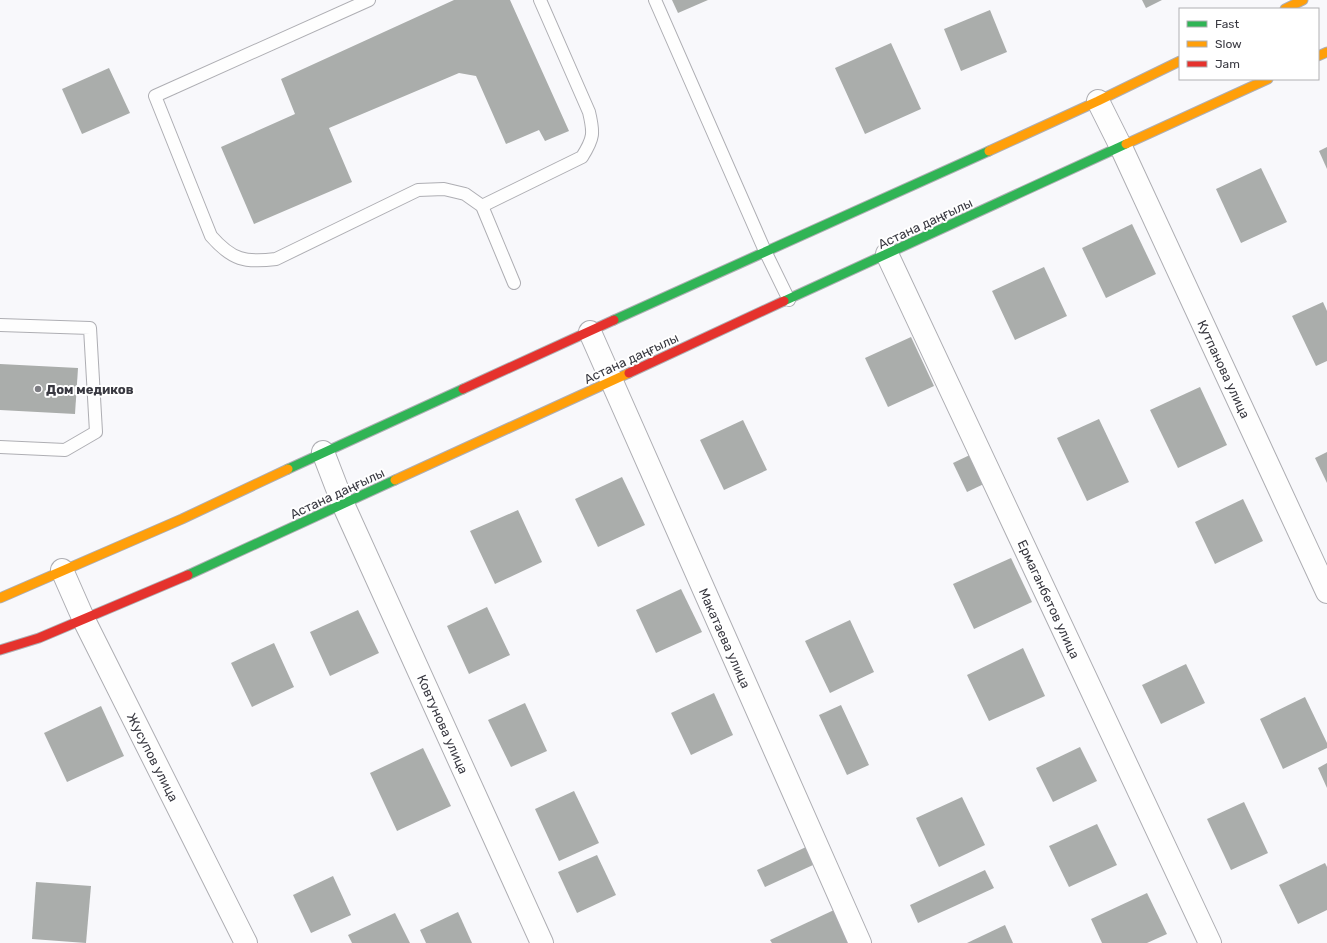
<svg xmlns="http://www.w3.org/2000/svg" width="1327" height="943" font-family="Rubik,sans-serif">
	<rect width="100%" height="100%" fill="#f8f8fb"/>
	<g fill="#aaadab">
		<polygon points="454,0 510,0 569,131 545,141 539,130 506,144 476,76 459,73 329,128 352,182 254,224 221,147 295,114 281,79"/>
		<polygon points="672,0 708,0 678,13"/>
		<polygon points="1142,0 1162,0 1146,8"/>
		<polygon points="990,10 1007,52 961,71 944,29"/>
		<polygon points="891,43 921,109 865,134 835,68"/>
		<polygon points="109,68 130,113 82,134 62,89"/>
		<polygon points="1327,147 1327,169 1319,151"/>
		<polygon points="1261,168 1287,222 1241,243 1216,189"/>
		<polygon points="1132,224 1156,274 1106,298 1082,248"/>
		<polygon points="1044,267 1067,316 1015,340 992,291"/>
		<polygon points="1323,302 1327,311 1327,361 1316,366 1292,316"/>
		<polygon points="911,337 934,386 888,407 865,358"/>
		<polygon points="0,364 78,368 75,414 0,410"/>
		<polygon points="1200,387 1227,445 1178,468 1150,410"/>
		<polygon points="1099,419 1129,482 1087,501 1057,438"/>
		<polygon points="743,420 767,470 724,490 700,440"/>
		<polygon points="1327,452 1327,483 1315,458"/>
		<polygon points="974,453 988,482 967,492 953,463"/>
		<polygon points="622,477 645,525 598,547 575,499"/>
		<polygon points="1243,499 1263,541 1215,564 1195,522"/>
		<polygon points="518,510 542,562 495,584 470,531"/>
		<polygon points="1011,558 1032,602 974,629 953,584"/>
		<polygon points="681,589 702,632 656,653 636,610"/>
		<polygon points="487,607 510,655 469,674 447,626"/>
		<polygon points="358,610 379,653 330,676 310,632"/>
		<polygon points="850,620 874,672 830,693 805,641"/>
		<polygon points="274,643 294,687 252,707 231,663"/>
		<polygon points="1023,648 1045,696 989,721 967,675"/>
		<polygon points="1186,664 1205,703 1161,724 1142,685"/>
		<polygon points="714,693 733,735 691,755 671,713"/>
		<polygon points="1305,697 1327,743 1327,748 1283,769 1260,719"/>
		<polygon points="525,703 547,751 511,767 488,720"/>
		<polygon points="841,705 869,765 847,775 819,715"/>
		<polygon points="101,706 124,756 67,782 44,733"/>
		<polygon points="1080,747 1097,781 1053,802 1036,768"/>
		<polygon points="423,748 451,806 397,831 370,773"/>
		<polygon points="1327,763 1327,788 1318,768"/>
		<polygon points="574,791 599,843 559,861 535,809"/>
		<polygon points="962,797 985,845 939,867 916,818"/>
		<polygon points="1244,802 1268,853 1231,870 1207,819"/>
		<polygon points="1097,824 1117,865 1069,887 1049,846"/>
		<polygon points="806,847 813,865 765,887 757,870"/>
		<polygon points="597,855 616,895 577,913 558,872"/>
		<polygon points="1325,863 1327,867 1327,910 1298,924 1279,885"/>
		<polygon points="985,870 994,888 918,923 910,905"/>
		<polygon points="333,876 351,915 311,933 293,895"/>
		<polygon points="36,882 91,886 86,943 32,939"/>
		<polygon points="1147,893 1167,934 1147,943 1102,943 1091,919"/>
		<polygon points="834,910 850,943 772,943 770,940"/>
		<polygon points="458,912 472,943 426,943 420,930"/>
		<polygon points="395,913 410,943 352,943 348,935"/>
		<polygon points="1005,925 1013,943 967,943"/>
	</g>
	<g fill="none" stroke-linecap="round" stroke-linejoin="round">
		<defs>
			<g id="lane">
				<path d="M369 0 155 96 211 236C232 260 245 263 276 259L418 190 444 189 465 194 482 206 514 283"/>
				<polyline points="655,0 765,251 789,300"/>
				<path d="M482 206 582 157C594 138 594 133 589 112L540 0"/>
				<polyline points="0,325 90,328 96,432 65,450 0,447"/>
			</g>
			<g id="street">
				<polyline points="1098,101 1121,147 1327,592"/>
				<polyline points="887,254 1210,943"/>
				<polyline points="590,332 860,943"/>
				<polyline points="323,452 343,504 542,943"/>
				<polyline points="62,570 84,620 246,943"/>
			</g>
			<g id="fast">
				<polyline points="784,301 1126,144"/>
				<polyline points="614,320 989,151"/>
				<polyline points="288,469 463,389"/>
				<polyline points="188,575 395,480"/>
			</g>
			<g id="slow">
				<polyline points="1285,9 1303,0"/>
				<polyline points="1318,56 1327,52"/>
				<polyline points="1126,144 1268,79"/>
				<polyline points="989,151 1098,101 1180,61"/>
				<polyline points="395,480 629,373"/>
				<polyline points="0,598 182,519 288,469"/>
			</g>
			<g id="jam">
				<polyline points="629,373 784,301"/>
				<polyline points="463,389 614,320"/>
				<polyline points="0,650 39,638 188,575"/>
			</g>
		</defs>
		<use href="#lane" stroke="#aeaeb3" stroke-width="14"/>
		<use href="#street" stroke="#aeaeb3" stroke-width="24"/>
		<use href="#fast" stroke="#aeaeb3" stroke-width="11"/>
		<use href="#slow" stroke="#aeaeb3" stroke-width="11"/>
		<use href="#jam" stroke="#aeaeb3" stroke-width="11"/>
		<use href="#lane" stroke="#fefefe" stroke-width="12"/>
		<use href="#street" stroke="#fefefe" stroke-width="22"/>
		<use href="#fast" stroke="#30b455" stroke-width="9"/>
		<use href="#slow" stroke="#ff9f0a" stroke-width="9"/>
		<use href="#jam" stroke="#e5322d" stroke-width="9"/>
	</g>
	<circle fill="#7c7c82" stroke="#fff" stroke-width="1.5" cx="38" cy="389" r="4"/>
	<g text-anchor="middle" stroke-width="4" stroke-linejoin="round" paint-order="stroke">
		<g font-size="13" fill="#393941" stroke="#fff">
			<text transform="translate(925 223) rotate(-25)" y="5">Астана даңғылы</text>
			<text transform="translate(631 358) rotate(-25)" y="5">Астана даңғылы</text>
			<text transform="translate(1224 369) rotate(65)" y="5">Кутпанова улица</text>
			<text transform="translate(337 493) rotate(-25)" y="5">Астана даңғылы</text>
			<text transform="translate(1049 599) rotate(65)" y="5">Ермаганбетов улица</text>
			<text transform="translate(725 638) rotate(66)" y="5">Макатаева улица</text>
			<text transform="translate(443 724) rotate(66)" y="5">Ковтунова улица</text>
			<text transform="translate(153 757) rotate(63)" y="5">Жусупов улица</text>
		</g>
		<g font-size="13" font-weight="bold" fill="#393941" stroke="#fff" text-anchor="start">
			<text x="46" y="394">Дом медиков</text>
		</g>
	</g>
	<rect x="1179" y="8" width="140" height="72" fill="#ffffff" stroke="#b0b0b3"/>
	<rect x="1187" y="21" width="20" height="6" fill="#30b455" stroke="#b0b0b3"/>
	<text x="1215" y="28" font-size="12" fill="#393941">Fast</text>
	<rect x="1187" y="41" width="20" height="6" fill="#ff9f0a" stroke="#b0b0b3"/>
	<text x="1215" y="48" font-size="12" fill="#393941">Slow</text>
	<rect x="1187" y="61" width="20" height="6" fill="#e5322d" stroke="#b0b0b3"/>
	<text x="1215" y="68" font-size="12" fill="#393941">Jam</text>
</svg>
